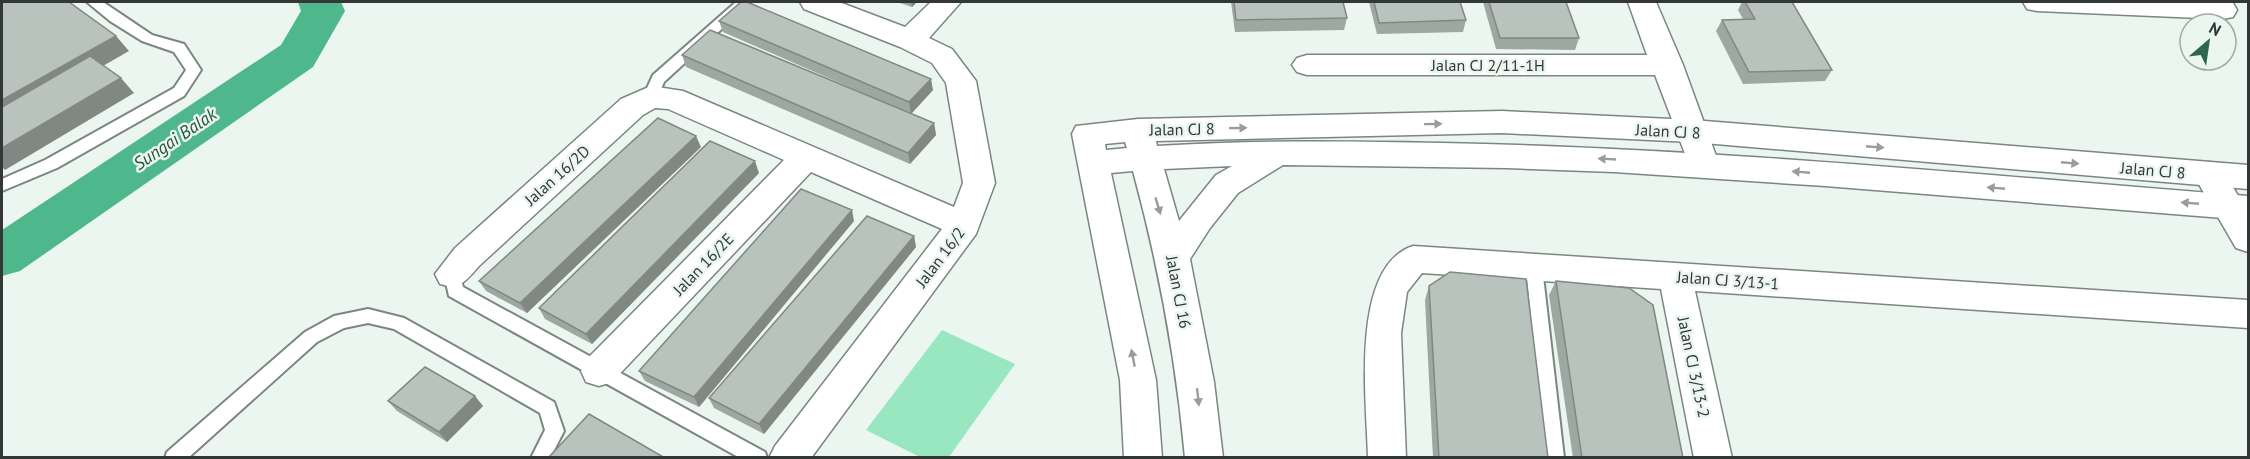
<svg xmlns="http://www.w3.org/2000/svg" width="2250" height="459" font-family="'PT Sans',sans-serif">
	<rect width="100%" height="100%" fill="#eaf6ef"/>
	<polygon fill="#98e7c1" points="942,330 1015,364 949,457 920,457 866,430"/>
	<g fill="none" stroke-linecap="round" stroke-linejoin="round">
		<polygon fill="#4eb78b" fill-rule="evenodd" points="298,2 341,2 345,11 313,67 20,271 2,276 2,230 281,45 301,11"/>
		<defs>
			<g id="service">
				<polygon points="87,2 103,2 152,35 184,44 201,70 184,96 57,168 2,191 2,179 45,160 174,88 186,70 174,52 142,41 110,21"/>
				<polygon points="736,2 751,2 664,82 656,101 646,101 643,97 653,75"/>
				<polygon points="1534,260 1540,262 1542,267 1564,458 1545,458 1526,267 1528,262"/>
				<polygon points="452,267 458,269 463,287 765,452 767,458 740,458 449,296 444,274 446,269"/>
				<polygon points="368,309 404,318 554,402 564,431 550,458 531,458 545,430 540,413 394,329 368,323 344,328 317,342 188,458 165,458 167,452 305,332 334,316"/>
			</g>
			<g id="minor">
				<path d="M800 2H839L905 27 931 2H961L929 38 952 49 976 81 995 183 976 234 811 458H769L775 446 942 229 811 172 612 382 599 386 586 382 581 371 586 360 784 160 668 109 655 108 643 115 479 266C466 281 460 290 440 284L435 274 455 248 621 99 651 86 683 91 954 207 963 183 946 83 932 63 900 47 804 9Z"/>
				<polygon points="1628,2 1656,2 1683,65 1719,164 1714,172 1703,176 1692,172 1655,75 1307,75 1297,72 1292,65 1297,58 1307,55 1647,55"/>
				<polygon points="2023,2 2226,2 2233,3 2237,10 2233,17 2223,19 2037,11 2027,9"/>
				<polygon points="2209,162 2220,166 2248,212 2248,252 2236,248 2193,174 2198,166"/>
				<path d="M1413 246 2248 300V328L1695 291 1732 458H1694L1661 289 1422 273 1407 292 1401 333 1406 458H1368C1367 404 1349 267 1413 246Z"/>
			</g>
			<path id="tertiary" d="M1502 111 1692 120 2248 165V189L1692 142 1502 133 1156 141 1157 146C1252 140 1348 141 1443 143 1712 148 1980 175 2248 196V220L1825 186 1614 172 1507 168 1283 165 1238 193 1210 228 1190 259 1214 382 1223 458H1185C1176 359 1159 267 1133 171L1111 173 1156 380 1162 458H1124L1120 380 1072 134 1076 126 1138 119ZM1125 142 1127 148 1106 150 1105 144ZM1232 166 1216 175 1179 221 1164 169Z"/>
		</defs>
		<use href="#service" stroke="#7c8681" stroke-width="4"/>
		<use href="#minor" stroke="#7c8681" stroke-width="3"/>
		<use href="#tertiary" stroke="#7c8681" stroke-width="3"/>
		<use href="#service" fill="#fff" fill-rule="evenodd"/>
		<use href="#minor" fill="#fff" fill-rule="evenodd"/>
		<use href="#tertiary" fill="#fff" fill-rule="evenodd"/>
	</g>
	<g fill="#9ea8a3">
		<polygon points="897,2 917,2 912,7"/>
		<polygon points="1231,2 1343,2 1347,18 1344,30 1235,32"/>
		<polygon points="1369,2 1460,2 1466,20 1463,32 1377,34"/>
		<polygon points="1483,2 1566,2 1579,38 1575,50 1496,49"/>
		<polygon points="1742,2 1792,2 1832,70 1825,81 1743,84 1716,31 1722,20 1743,19 1738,10"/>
		<polygon points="719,21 933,90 911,114 723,32"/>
		<polygon points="682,55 934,123 936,135 910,164 686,67"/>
		<polygon points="701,147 527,313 486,291 479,281"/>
		<polygon points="759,173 592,344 545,319 539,308"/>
		<polygon points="854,221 699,407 645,381 639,371"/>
		<polygon points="914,236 916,247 764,434 714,408 709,398"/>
		<polygon points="1556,281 1683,458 1573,458 1549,295"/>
		<polygon points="1429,286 1548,458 1433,458 1425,300"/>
		<polygon points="388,401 483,406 447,442 397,411"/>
	</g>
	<g fill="#818884">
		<polygon points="911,2 917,2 912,7"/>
		<polygon points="116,36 129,51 2,124 2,100"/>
		<polygon points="121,78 134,93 5,170 2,167 2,148"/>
		<polygon points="931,79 933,90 911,114 909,102"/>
		<polygon points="934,123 936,135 910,164 908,153"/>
		<polygon points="696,136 701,147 527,313 520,303"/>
		<polygon points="755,161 759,173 592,344 586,334"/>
		<polygon points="852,210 854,221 699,407 694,397"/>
		<polygon points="914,236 916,247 764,434 759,424"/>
		<polygon points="475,396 483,406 447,442 439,432"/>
	</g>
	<g fill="#b8c3bd" stroke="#818884" stroke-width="1.5">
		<polygon points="2,2 69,2 116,36 2,100"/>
		<polygon points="741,2 747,2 931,79 909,102 719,21"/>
		<polygon points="1234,2 1343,2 1347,18 1236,20"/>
		<polygon points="1374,2 1460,2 1466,20 1379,23"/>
		<polygon points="1489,2 1566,2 1579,38 1500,38"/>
		<polygon points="1745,2 1792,2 1832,70 1749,72 1722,20 1755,19"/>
		<polygon points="710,30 934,123 908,153 682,55"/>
		<polygon points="90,56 121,78 2,148 2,107"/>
		<polygon points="658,118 696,136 520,303 479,281"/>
		<polygon points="710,141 755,161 586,334 539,308"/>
		<polygon points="801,189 852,210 694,397 639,371"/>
		<polygon points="867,216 914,236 759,424 709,398"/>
		<polygon points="1450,272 1526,279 1548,458 1439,458 1429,286"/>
		<polygon points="1556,281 1629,288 1653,305 1683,458 1582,458"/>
		<polygon points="425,367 475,396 439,432 388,401"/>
		<polygon points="589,414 665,458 548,458"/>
	</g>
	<defs><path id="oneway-solid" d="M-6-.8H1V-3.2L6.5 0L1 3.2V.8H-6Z" transform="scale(1.5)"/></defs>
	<g fill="#999c9a">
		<use href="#oneway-solid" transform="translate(1433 124) rotate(-1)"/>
		<use href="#oneway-solid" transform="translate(1238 128) rotate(-1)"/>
		<use href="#oneway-solid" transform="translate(1875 147) rotate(5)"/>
		<use href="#oneway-solid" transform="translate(1607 159) rotate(-177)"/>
		<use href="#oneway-solid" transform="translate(2070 163) rotate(5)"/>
		<use href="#oneway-solid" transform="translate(1801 172) rotate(-175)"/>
		<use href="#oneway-solid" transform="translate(1996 188) rotate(-175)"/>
		<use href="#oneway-solid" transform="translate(2190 203) rotate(-175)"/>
		<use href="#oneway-solid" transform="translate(1158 206) rotate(73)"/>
		<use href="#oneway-solid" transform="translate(1133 358) rotate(-101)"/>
		<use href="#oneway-solid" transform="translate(1198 397) rotate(84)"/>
	</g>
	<g text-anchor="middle" stroke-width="5" stroke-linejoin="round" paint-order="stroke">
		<g font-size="16" fill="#333836" stroke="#eaf6ef">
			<text x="1488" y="71">Jalan CJ 2/11-1H</text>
			<text transform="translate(1182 129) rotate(-1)" y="6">Jalan CJ 8</text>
			<text transform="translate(1668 131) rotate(3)" y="6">Jalan CJ 8</text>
			<text transform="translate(2153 170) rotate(5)" y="6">Jalan CJ 8</text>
			<text transform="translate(557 175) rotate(-42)" y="6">Jalan 16/2D</text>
			<text transform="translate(940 257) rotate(-53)" y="6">Jalan 16/2</text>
			<text transform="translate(703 264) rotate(-46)" y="6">Jalan 16/2E</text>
			<text transform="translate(1728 280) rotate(4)" y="6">Jalan CJ 3/13-1</text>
			<text transform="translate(1179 292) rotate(79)" y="6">Jalan CJ 16</text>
			<text transform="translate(1694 367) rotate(78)" y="6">Jalan CJ 3/13-2</text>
		</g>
		<g font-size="18" font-style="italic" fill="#24503d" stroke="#eaf6ef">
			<text transform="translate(175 139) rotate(-34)" y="6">Sungai Balak</text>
		</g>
	</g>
	<rect width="2250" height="459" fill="none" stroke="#333836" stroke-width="6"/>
	<g transform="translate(2208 42) rotate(29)"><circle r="28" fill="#eaf6ef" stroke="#a1aaa5" stroke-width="1.5"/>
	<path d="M0-4.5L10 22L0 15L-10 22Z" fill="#2e664e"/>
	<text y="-9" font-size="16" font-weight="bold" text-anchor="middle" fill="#333836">N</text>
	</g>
</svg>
